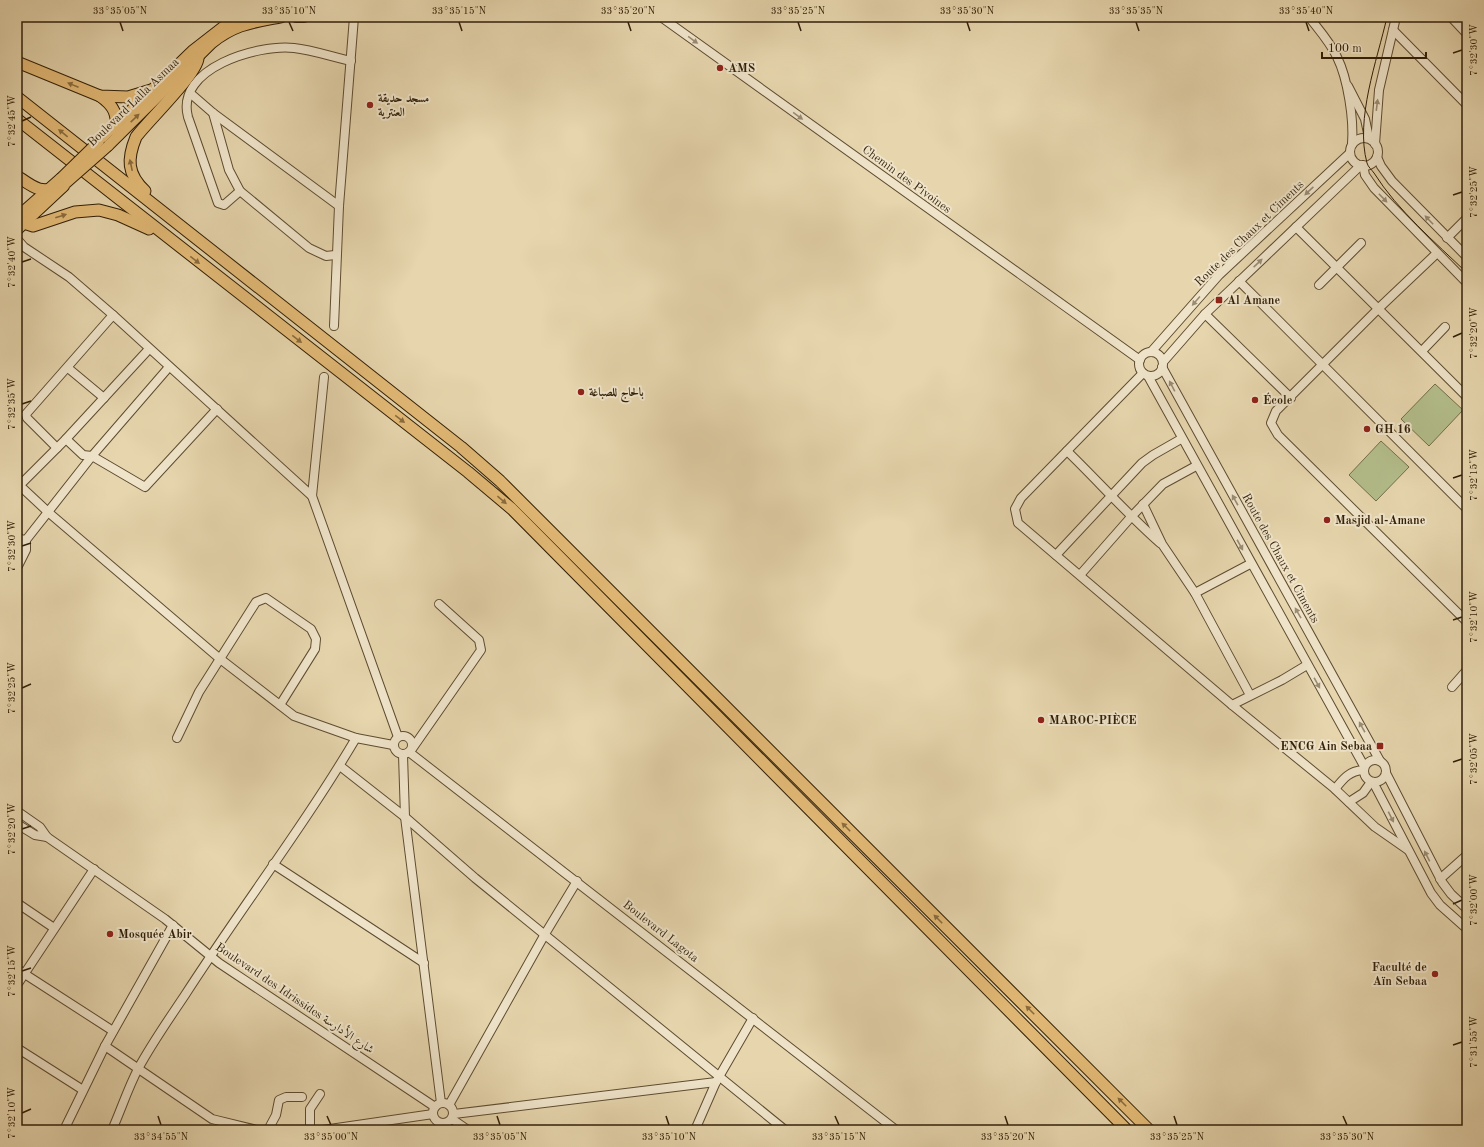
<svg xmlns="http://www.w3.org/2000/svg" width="1484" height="1147" font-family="'Old Standard TT',Amiri,serif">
	<rect width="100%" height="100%" fill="#e6d5ad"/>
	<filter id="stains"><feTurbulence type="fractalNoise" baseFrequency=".005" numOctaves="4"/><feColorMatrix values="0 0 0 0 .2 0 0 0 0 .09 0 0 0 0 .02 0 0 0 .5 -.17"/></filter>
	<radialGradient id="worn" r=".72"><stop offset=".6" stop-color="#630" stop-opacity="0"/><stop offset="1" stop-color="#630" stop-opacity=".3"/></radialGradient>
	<g fill="#b3bd8b" stroke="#726e49">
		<polygon points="1435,384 1463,410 1429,446 1401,419"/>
		<polygon points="1381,441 1409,467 1376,501 1349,475"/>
	</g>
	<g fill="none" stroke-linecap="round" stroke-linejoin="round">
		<defs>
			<g id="minor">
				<polyline points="661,17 1140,360"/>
				<path d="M1309 17C1319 30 1330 42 1337 57 1348 79 1354 120 1352 144"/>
				<polyline points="1451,17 1467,34"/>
				<polyline points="1393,30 1467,105"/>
				<polyline points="1348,86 1365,119 1369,138"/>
				<polyline points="190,93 213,113 339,206"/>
				<polyline points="213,113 229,170 240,191 309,248 326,256 335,255"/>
				<circle cx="1364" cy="152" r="14"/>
				<polyline points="1375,144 1379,90 1396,17"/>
				<polyline points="1377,157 1381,166 1392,181 1467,257"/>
				<polyline points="1363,165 1365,175 1374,188 1467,283"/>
				<path d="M240 191 224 205 218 203 188 117C175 68 258 44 294 48 313 50 332 57 351 61"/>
				<polyline points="1296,227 1467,397"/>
				<polyline points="1447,238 1467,218"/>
				<polyline points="17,239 24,247 69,277 113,315 312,496"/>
				<polyline points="1437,253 1379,308 1276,411 1271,423 1278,435 1467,622"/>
				<polyline points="1239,281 1467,509"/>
				<polyline points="1319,285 1361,243"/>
				<polyline points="1205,314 1291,398"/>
				<polyline points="334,326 339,206 354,17"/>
				<polyline points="1422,351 1445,327"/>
				<polyline points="1151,352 1219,275 1350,153"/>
				<circle cx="1151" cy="364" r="12"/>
				<polyline points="1163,362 1205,314 1361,165"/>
				<polyline points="1162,367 1380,761"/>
				<polyline points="68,368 104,398"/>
				<polyline points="1143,373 1021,498 1015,509 1018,523 1232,705 1335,789 1375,827 1408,850"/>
				<polyline points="1148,376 1364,766"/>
				<polyline points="324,377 312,496 398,737"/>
				<polyline points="66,439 83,455 92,456 145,487 217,409"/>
				<polyline points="57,448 27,418 26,414 113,315"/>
				<path d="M1067 451C1098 481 1127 514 1160 543"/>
				<polyline points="17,483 48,512 219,658 294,716 356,738 393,745"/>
				<polyline points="20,485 66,439 149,349"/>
				<polyline points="1143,504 1162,544 1195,593 1250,695"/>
				<polyline points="17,535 20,539 26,540 26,550 17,568"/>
				<polyline points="17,547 26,540 92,456 169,367"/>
				<polyline points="1056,555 1142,463 1153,455 1181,439"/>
				<polyline points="1080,575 1131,517 1163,484 1196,466"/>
				<polyline points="1195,593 1250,564"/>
				<polyline points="1452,687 1467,670"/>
				<polyline points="1232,705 1282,680 1307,665"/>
				<circle cx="403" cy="745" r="9"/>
				<polyline points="177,738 199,692 256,602 266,598 311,629 316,639 315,649 280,705"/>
				<polyline points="412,749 481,650 479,640 439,604"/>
				<polyline points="409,752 896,1130"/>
				<polyline points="403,755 405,817 441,1103"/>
				<circle cx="1375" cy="771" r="11"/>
				<polyline points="340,766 405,817 475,878 785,1130"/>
				<polyline points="1386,773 1442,882 1451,894 1467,909"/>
				<polyline points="1373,782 1431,893 1440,905 1467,929"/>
				<path d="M1335 789C1343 779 1349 771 1363 770"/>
				<polyline points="1349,802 1363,793 1371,782"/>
				<polyline points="17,811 40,827 47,837 165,919 219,963 435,1107"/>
				<polyline points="17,824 35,835 47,837"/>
				<polyline points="273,864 424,963"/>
				<polyline points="1440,879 1467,855"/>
				<polyline points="17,903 54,928"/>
				<polyline points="17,969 113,1031"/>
				<polyline points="17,985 94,869"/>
				<polyline points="105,1046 212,1119 257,1130"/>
				<polyline points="17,1048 83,1090"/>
				<circle cx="443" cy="1113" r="10"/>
				<polyline points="449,1105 545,934 577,881"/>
				<polyline points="454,1114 716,1082"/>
				<polyline points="452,1119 468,1130"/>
				<polyline points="64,1130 105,1046 173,925"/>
				<path d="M112 1130C121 1110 128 1088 138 1069 152 1043 169 1019 185 995 241 908 304 826 356 738"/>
				<polyline points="268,1130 276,1115 279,1100 286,1097 302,1097"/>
				<polyline points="310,1130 310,1109 320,1094"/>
				<polyline points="323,1130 433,1114"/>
				<polyline points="695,1130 716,1082 753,1018"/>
			</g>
			<g id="major">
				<polyline points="296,17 304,17"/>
				<polyline points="99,141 192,51 228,23 242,17"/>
				<path d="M108 146 212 43C236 24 252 23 282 17"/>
				<polyline points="17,217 61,178"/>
				<polyline points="17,230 64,186"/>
			</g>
			<g id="highway">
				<polyline points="17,62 100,96 128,97 151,90"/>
				<path d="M100 96C117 108 116 115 118 135"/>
				<polyline points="17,97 461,447 500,481 1149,1130"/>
				<polyline points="17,119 468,472 512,509 1127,1130"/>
				<path d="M17 176C36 189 39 193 62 187"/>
				<path d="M145 191C127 174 127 159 136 137 146 123 201 70 198 57"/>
				<polyline points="24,223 33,226 75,212 99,210 118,215 149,229"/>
			</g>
		</defs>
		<use href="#minor" stroke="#5e4c30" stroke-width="10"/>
		<use href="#major" stroke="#311f07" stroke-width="12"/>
		<use href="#highway" stroke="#311f07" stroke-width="13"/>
		<use href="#minor" stroke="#efe4ca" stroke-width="8"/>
		<use href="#major" stroke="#e3ba76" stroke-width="10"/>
		<use href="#highway" stroke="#e3ba76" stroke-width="11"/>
		<path stroke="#311f07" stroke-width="1" d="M1387 17C1377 61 1355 119 1367 163 1368 167 1372 170 1374 173 1398 211 1435 242 1467 273"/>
		<defs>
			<g id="major-bridge">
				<polyline points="61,178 99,141"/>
				<polyline points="66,183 108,146"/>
			</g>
		</defs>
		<use href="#major-bridge" stroke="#311f07" stroke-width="12" stroke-linecap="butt"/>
		<use href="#major-bridge" stroke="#e3ba76" stroke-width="10"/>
	</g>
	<defs><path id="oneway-solid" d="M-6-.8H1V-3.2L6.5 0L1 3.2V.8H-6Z"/></defs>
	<g fill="#9a8b72">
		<use href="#oneway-solid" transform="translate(693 40) rotate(36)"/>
		<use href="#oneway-solid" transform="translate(1377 105) rotate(-83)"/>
		<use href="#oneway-solid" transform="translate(798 116) rotate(36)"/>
		<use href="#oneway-solid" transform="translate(1309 191) rotate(137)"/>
		<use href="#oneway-solid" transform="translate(1383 198) rotate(46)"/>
		<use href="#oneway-solid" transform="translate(1429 220) rotate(-134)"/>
		<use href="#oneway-solid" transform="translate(1258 263) rotate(-43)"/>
		<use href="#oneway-solid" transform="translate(1196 301) rotate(131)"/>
		<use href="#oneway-solid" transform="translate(1172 386) rotate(-118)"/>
		<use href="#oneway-solid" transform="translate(1235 500) rotate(-119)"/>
		<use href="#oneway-solid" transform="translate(1240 545) rotate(61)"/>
		<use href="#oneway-solid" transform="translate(1298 613) rotate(-120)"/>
		<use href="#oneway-solid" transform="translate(1317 683) rotate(61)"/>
		<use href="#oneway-solid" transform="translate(1362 727) rotate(-119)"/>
		<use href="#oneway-solid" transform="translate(1391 817) rotate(63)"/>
		<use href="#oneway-solid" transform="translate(1427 856) rotate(-117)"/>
	</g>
	<g fill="#8a6c3e">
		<use href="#oneway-solid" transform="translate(73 85) rotate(-158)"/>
		<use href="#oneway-solid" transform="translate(135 118) rotate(-44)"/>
		<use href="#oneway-solid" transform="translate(63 133) rotate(-141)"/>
		<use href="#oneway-solid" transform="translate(131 165) rotate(-102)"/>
		<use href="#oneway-solid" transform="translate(61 216) rotate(-18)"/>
		<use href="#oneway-solid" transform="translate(195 260) rotate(38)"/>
		<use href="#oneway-solid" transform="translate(297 339) rotate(38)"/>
		<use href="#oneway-solid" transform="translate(400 419) rotate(38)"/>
		<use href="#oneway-solid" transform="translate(502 500) rotate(40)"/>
		<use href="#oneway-solid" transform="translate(846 827) rotate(-135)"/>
		<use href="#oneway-solid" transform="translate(938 919) rotate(-135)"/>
		<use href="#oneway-solid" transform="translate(1030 1010) rotate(-135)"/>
		<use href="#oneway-solid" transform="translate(1122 1102) rotate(-135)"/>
	</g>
	<path fill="none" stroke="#311f07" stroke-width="1.5" d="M120 22 123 31M289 22 293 31M459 22 462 31M628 22 631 31M798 22 801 31M967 22 970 31M1136 22 1139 31M1306 22 1309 31M1453 53 1462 50M22 121 31 117M1453 195 1462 192M22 262 31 259M1453 337 1462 333M22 404 31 401M1453 478 1462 475M22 546 31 543M1453 620 1462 617M22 688 31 684M1453 762 1462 759M22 829 31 826M1453 904 1462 900M22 971 31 968M1453 1045 1462 1042M22 1113 31 1109M158 1116 161 1125M327 1116 331 1125M497 1116 500 1125M666 1116 669 1125M835 1116 839 1125M1005 1116 1008 1125M1174 1116 1177 1125M1343 1116 1347 1125"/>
	<g fill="#8f2418" stroke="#efe4ca" stroke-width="1.5">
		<circle cx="720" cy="68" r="4"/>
		<circle cx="370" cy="105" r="4"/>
		<rect x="1215" y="296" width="8" height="8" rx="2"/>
		<circle cx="581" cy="392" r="4"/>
		<circle cx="1255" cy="400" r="4"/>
		<circle cx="1367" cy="429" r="4"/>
		<circle cx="1327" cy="520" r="4"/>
		<circle cx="1041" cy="720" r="4"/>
		<rect x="1376" y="742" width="8" height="8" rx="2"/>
		<circle cx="110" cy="934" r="4"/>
		<circle cx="1435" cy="974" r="4"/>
	</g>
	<g text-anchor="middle" stroke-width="4" stroke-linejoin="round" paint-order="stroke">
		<g font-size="12" font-weight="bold" fill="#311f07" stroke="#efe4ca" text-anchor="start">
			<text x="728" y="72">AMS</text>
			<text x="378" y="102">مسجد حديقة<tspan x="378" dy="14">العنترية</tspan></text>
			<text x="1227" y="304">Al Amane</text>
			<text x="589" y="396">بالحاج للصباغة</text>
			<text x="1263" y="404">École</text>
			<text x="1375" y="433">GH 16</text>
			<text x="1335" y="524">Masjid al-Amane</text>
			<text x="1049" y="724">MAROC-PIÈCE</text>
			<text x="1372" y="750" text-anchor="end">ENCG Ain Sebaa</text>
			<text x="118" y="938">Mosquée Abir</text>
			<text x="1427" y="971" text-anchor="end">Faculté de<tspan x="1427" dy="14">Aïn Sebaa</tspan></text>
		</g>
		<g font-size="12" fill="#311f07" stroke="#efe4ca">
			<text transform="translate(133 102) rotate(-44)" y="4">Boulevard Lalla Asmaa</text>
			<text transform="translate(907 179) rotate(36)" y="4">Chemin des Pivoines</text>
			<text transform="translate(1249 233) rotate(-44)" y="4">Route des Chaux et Ciments</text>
			<text transform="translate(1281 558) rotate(61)" y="4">Route des Chaux et Ciments</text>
			<text transform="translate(661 931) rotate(38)" y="4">Boulevard Lagota</text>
			<text transform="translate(295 998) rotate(34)" y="4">Boulevard des Idrissides شارع الأدارسة</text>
		</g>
	</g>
	<rect width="1484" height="1147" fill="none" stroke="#e6d5ad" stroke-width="44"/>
	<path d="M1322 52v6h104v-6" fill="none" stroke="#311f07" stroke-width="2"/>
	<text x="1328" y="52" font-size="12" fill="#311f07" stroke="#efe4ca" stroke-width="3" paint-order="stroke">100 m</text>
	<rect x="22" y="22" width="1440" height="1103" fill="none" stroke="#311f07" stroke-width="1.5"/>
	<g font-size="10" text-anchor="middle" fill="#311f07">
		<text x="120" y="14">33°35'05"N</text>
		<text x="289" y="14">33°35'10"N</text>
		<text x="459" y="14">33°35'15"N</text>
		<text x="628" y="14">33°35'20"N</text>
		<text x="798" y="14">33°35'25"N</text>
		<text x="967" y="14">33°35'30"N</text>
		<text x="1136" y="14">33°35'35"N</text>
		<text x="1306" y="14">33°35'40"N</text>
		<text transform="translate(1473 50) rotate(-90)" y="4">7°32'30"W</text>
		<text transform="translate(11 121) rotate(-90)" y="4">7°32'45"W</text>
		<text transform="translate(1473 192) rotate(-90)" y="4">7°32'25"W</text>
		<text transform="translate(11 262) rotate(-90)" y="4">7°32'40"W</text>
		<text transform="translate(1473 333) rotate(-90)" y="4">7°32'20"W</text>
		<text transform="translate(11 404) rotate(-90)" y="4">7°32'35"W</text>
		<text transform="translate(1473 475) rotate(-90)" y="4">7°32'15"W</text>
		<text transform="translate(11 546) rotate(-90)" y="4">7°32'30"W</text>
		<text transform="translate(1473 617) rotate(-90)" y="4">7°32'10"W</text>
		<text transform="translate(11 688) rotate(-90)" y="4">7°32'25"W</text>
		<text transform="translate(1473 759) rotate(-90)" y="4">7°32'05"W</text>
		<text transform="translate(11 829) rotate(-90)" y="4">7°32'20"W</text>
		<text transform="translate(1473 900) rotate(-90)" y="4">7°32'00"W</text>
		<text transform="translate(11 971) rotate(-90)" y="4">7°32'15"W</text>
		<text transform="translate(1473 1042) rotate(-90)" y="4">7°31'55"W</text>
		<text transform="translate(11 1113) rotate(-90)" y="4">7°32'10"W</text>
		<text x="161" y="1140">33°34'55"N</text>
		<text x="331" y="1140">33°35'00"N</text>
		<text x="500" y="1140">33°35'05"N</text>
		<text x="669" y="1140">33°35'10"N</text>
		<text x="839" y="1140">33°35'15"N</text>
		<text x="1008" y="1140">33°35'20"N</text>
		<text x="1177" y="1140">33°35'25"N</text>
		<text x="1347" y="1140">33°35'30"N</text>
	</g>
	<rect width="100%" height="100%" filter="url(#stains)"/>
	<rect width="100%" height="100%" fill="url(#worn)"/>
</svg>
